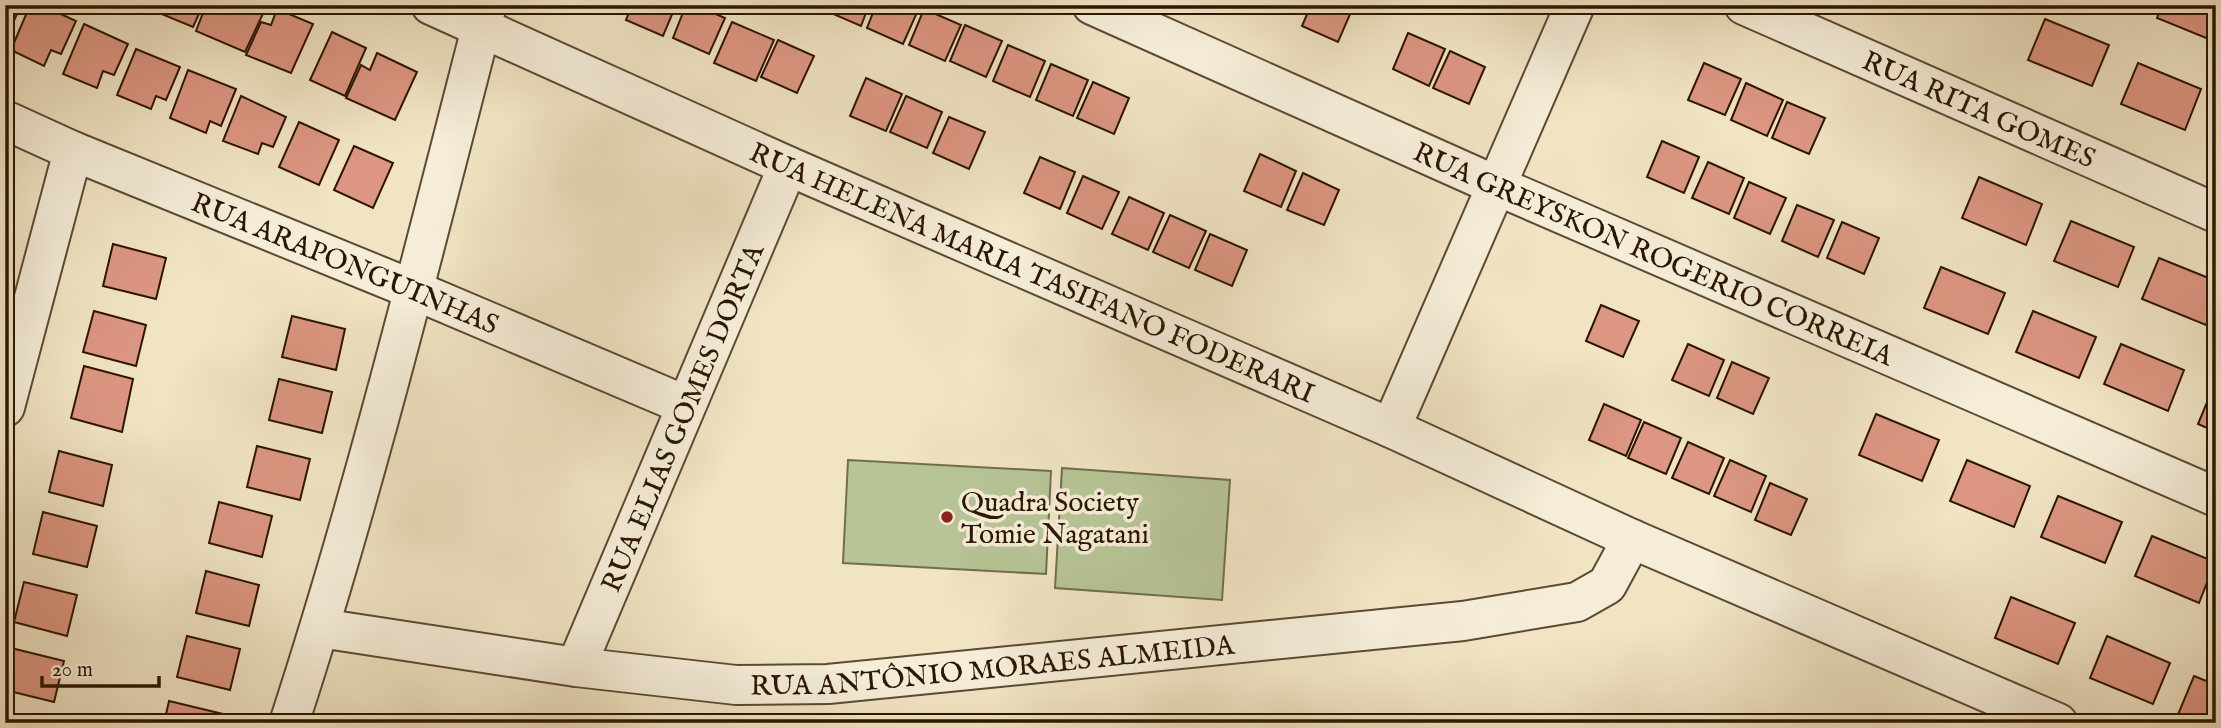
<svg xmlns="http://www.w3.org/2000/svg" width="2221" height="728" font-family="'IM FELL English',serif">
	<rect width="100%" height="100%" fill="#f0e4c3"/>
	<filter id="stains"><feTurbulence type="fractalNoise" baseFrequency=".00286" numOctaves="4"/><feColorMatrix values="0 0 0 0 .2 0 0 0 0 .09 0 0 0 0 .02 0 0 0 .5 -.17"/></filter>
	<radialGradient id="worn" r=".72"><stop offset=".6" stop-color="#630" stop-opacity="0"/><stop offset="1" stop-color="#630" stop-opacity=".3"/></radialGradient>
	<g fill="#b7c596" stroke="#716e4c" stroke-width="2">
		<polygon points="848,460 1051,471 1046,574 843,563"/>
		<polygon points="1062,468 1230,480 1222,600 1055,588"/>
	</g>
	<g fill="#dc9681" stroke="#2b1601" stroke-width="2">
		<polygon points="5,5 21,5 9,32 5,30"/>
		<polygon points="30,5 41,5 76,21 61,54 51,50 44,66 11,50"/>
		<polygon points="148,5 203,5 193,27 147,8"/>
		<polygon points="206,5 267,5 245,52 196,31"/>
		<polygon points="632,5 676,5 663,36 626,20"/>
		<polygon points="686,5 695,5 725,18 709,54 673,38"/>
		<polygon points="826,5 869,5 861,26 824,10"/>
		<polygon points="876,5 912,5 919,8 903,44 867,28"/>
		<polygon points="1311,5 1354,5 1338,42 1302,26"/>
		<polygon points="2162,5 2216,5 2216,42 2157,18"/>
		<polygon points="277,9 313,24 291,73 246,55 261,22 271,25"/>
		<polygon points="924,9 961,25 945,61 909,45"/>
		<polygon points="2045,19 2109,45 2092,86 2028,60"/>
		<polygon points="732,22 774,40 756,81 714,63"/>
		<polygon points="84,24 128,44 114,75 103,71 97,88 63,74"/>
		<polygon points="965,25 1002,41 986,77 950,61"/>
		<polygon points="332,32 366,48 345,96 310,80"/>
		<polygon points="1408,33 1445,49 1429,86 1393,69"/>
		<polygon points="778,40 814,56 797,93 761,77"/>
		<polygon points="1008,45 1045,61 1030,97 993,81"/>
		<polygon points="136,49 180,67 166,100 156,96 151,109 117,95"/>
		<polygon points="1450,51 1485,67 1469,104 1433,88"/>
		<polygon points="377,53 417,72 395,120 346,98 361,65 370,70"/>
		<polygon points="1704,63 1741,79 1725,115 1688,100"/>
		<polygon points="2138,63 2201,89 2185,130 2121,104"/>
		<polygon points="1051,64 1088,80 1073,116 1036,100"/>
		<polygon points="188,70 236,89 221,126 210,121 206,133 170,118"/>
		<polygon points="866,78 902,94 886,131 850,116"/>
		<polygon points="1093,82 1129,98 1114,134 1077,118"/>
		<polygon points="1746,83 1783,100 1767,136 1731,120"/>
		<polygon points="241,96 286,117 273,147 262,143 258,154 223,141"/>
		<polygon points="906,96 942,112 927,148 890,132"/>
		<polygon points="1787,102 1825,118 1809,154 1772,138"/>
		<polygon points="949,117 985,132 969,169 933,153"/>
		<polygon points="299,122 339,140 319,185 279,167"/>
		<polygon points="1662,141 1699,157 1684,193 1647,177"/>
		<polygon points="354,146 393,163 373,208 334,190"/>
		<polygon points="1260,154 1296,171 1281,207 1244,191"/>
		<polygon points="1040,157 1075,172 1060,209 1024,193"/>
		<polygon points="1708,162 1744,178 1729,214 1692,198"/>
		<polygon points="1303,173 1339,190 1324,225 1287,210"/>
		<polygon points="1083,176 1119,192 1102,229 1067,213"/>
		<polygon points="1979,177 2042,204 2026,245 1962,218"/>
		<polygon points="1749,182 1786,198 1770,234 1734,218"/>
		<polygon points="1129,197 1164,213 1148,250 1112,234"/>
		<polygon points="1797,205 1834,220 1818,257 1782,241"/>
		<polygon points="1170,215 1206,231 1189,268 1153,252"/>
		<polygon points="2071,221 2134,247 2118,287 2054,261"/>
		<polygon points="1842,222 1879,238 1864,274 1827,258"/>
		<polygon points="1210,234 1247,250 1232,286 1195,270"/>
		<polygon points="113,244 166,258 156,299 103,286"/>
		<polygon points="2159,258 2216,281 2216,301 2206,325 2142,299"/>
		<polygon points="1941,267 2005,293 1988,334 1924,308"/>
		<polygon points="1601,305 1639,321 1623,357 1586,341"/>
		<polygon points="94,311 146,325 136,366 83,352"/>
		<polygon points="2033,311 2096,337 2079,378 2016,352"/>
		<polygon points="292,316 345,329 336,370 282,357"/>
		<polygon points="1688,344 1724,360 1709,396 1672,380"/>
		<polygon points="2121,344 2184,370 2168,411 2104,384"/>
		<polygon points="1732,362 1769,378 1753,414 1717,398"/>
		<polygon points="84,366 133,379 122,432 71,418"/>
		<polygon points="279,379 332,392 322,433 269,420"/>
		<polygon points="2215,383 2216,384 2216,432 2198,424"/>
		<polygon points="1604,404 1641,420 1626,456 1589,440"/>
		<polygon points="1876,414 1939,440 1922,481 1859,455"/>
		<polygon points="1644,422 1681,438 1666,474 1628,458"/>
		<polygon points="1688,442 1724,458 1709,494 1672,478"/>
		<polygon points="257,446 310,459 300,500 247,487"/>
		<polygon points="59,451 112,465 103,506 49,492"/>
		<polygon points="1730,460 1766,476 1751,512 1714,496"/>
		<polygon points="1967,460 2030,486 2014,527 1950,501"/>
		<polygon points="1770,483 1807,499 1791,535 1755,520"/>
		<polygon points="2058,496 2122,522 2105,563 2041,537"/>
		<polygon points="219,502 272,516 262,557 209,543"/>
		<polygon points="43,512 97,526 87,567 33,554"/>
		<polygon points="2152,536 2215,562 2199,603 2135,576"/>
		<polygon points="206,571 259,585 249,626 196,613"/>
		<polygon points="24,582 77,595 67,636 14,622"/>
		<polygon points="2011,597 2075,623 2058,664 1995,638"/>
		<polygon points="187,636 240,649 230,690 177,677"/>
		<polygon points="2107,636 2170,663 2153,704 2090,678"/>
		<polygon points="11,648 64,661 54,702 5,690 5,672"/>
		<polygon points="2194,676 2216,685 2216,723 2191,723 2177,717"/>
		<polygon points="169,701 223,714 220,723 164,723"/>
	</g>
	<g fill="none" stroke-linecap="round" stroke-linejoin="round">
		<defs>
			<g id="street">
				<path id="s1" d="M431 5 788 166 1391 428 1632 539 2058 723"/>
				<path id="s2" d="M1092 5 1495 185 2216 497"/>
				<path id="s3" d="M1744 5 2216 213"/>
				<path id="s4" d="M5 120 73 151 414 290 685 405"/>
				<polyline points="5,407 73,151"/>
				<polyline points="1391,428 1575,5"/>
				<path id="s5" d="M320 628 576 667 736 685 828 684 1463 621 1577 602 1607 585 1632 539"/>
				<path id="s6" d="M576 667 788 166"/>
				<path d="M289 723C366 487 425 245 487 5"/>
			</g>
		</defs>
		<use href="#street" stroke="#5c4a32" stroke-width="42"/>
		<use href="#street" stroke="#f5edd8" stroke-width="38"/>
	</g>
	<circle fill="#8f2418" stroke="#f5edd8" stroke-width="2.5" cx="947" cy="517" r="7"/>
	<g text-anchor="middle" stroke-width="7" stroke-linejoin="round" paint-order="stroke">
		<g font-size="28" fill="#2b1601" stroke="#f5edd8">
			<text dy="10" stroke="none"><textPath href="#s3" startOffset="257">RUA RITA GOMES</textPath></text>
			<text dy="10" stroke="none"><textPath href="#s2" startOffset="614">RUA GREYSKON ROGERIO CORREIA</textPath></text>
			<text dy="10" stroke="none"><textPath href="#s4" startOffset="369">RUA ARAPONGUINHAS</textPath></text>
			<text dy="10" stroke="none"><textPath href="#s1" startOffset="658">RUA HELENA MARIA TASIFANO FODERARI</textPath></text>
			<text dy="10" stroke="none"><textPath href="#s6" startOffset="271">RUA ELIAS GOMES DORTA</textPath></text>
			<text dy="10" stroke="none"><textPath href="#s5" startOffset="677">RUA ANTÔNIO MORAES ALMEIDA</textPath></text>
		</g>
		<g font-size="28" fill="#2b1601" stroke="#f5edd8" text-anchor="start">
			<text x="961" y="511">Quadra Society<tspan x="961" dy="32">Tomie Nagatani</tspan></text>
		</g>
	</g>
	<rect width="2221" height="728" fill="none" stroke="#f0e4c3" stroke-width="28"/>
	<rect x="7" y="7" width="2207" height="714" fill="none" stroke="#2b1601" stroke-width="3.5"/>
	<rect x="14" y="14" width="2193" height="700" fill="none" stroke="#2b1601" stroke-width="2"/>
	<path d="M42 676v10h117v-10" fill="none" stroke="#2b1601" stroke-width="3.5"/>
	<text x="52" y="676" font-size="21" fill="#2b1601" stroke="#f5edd8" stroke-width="5" paint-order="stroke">20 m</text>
	<rect width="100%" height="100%" filter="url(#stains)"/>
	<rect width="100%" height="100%" fill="url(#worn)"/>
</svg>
